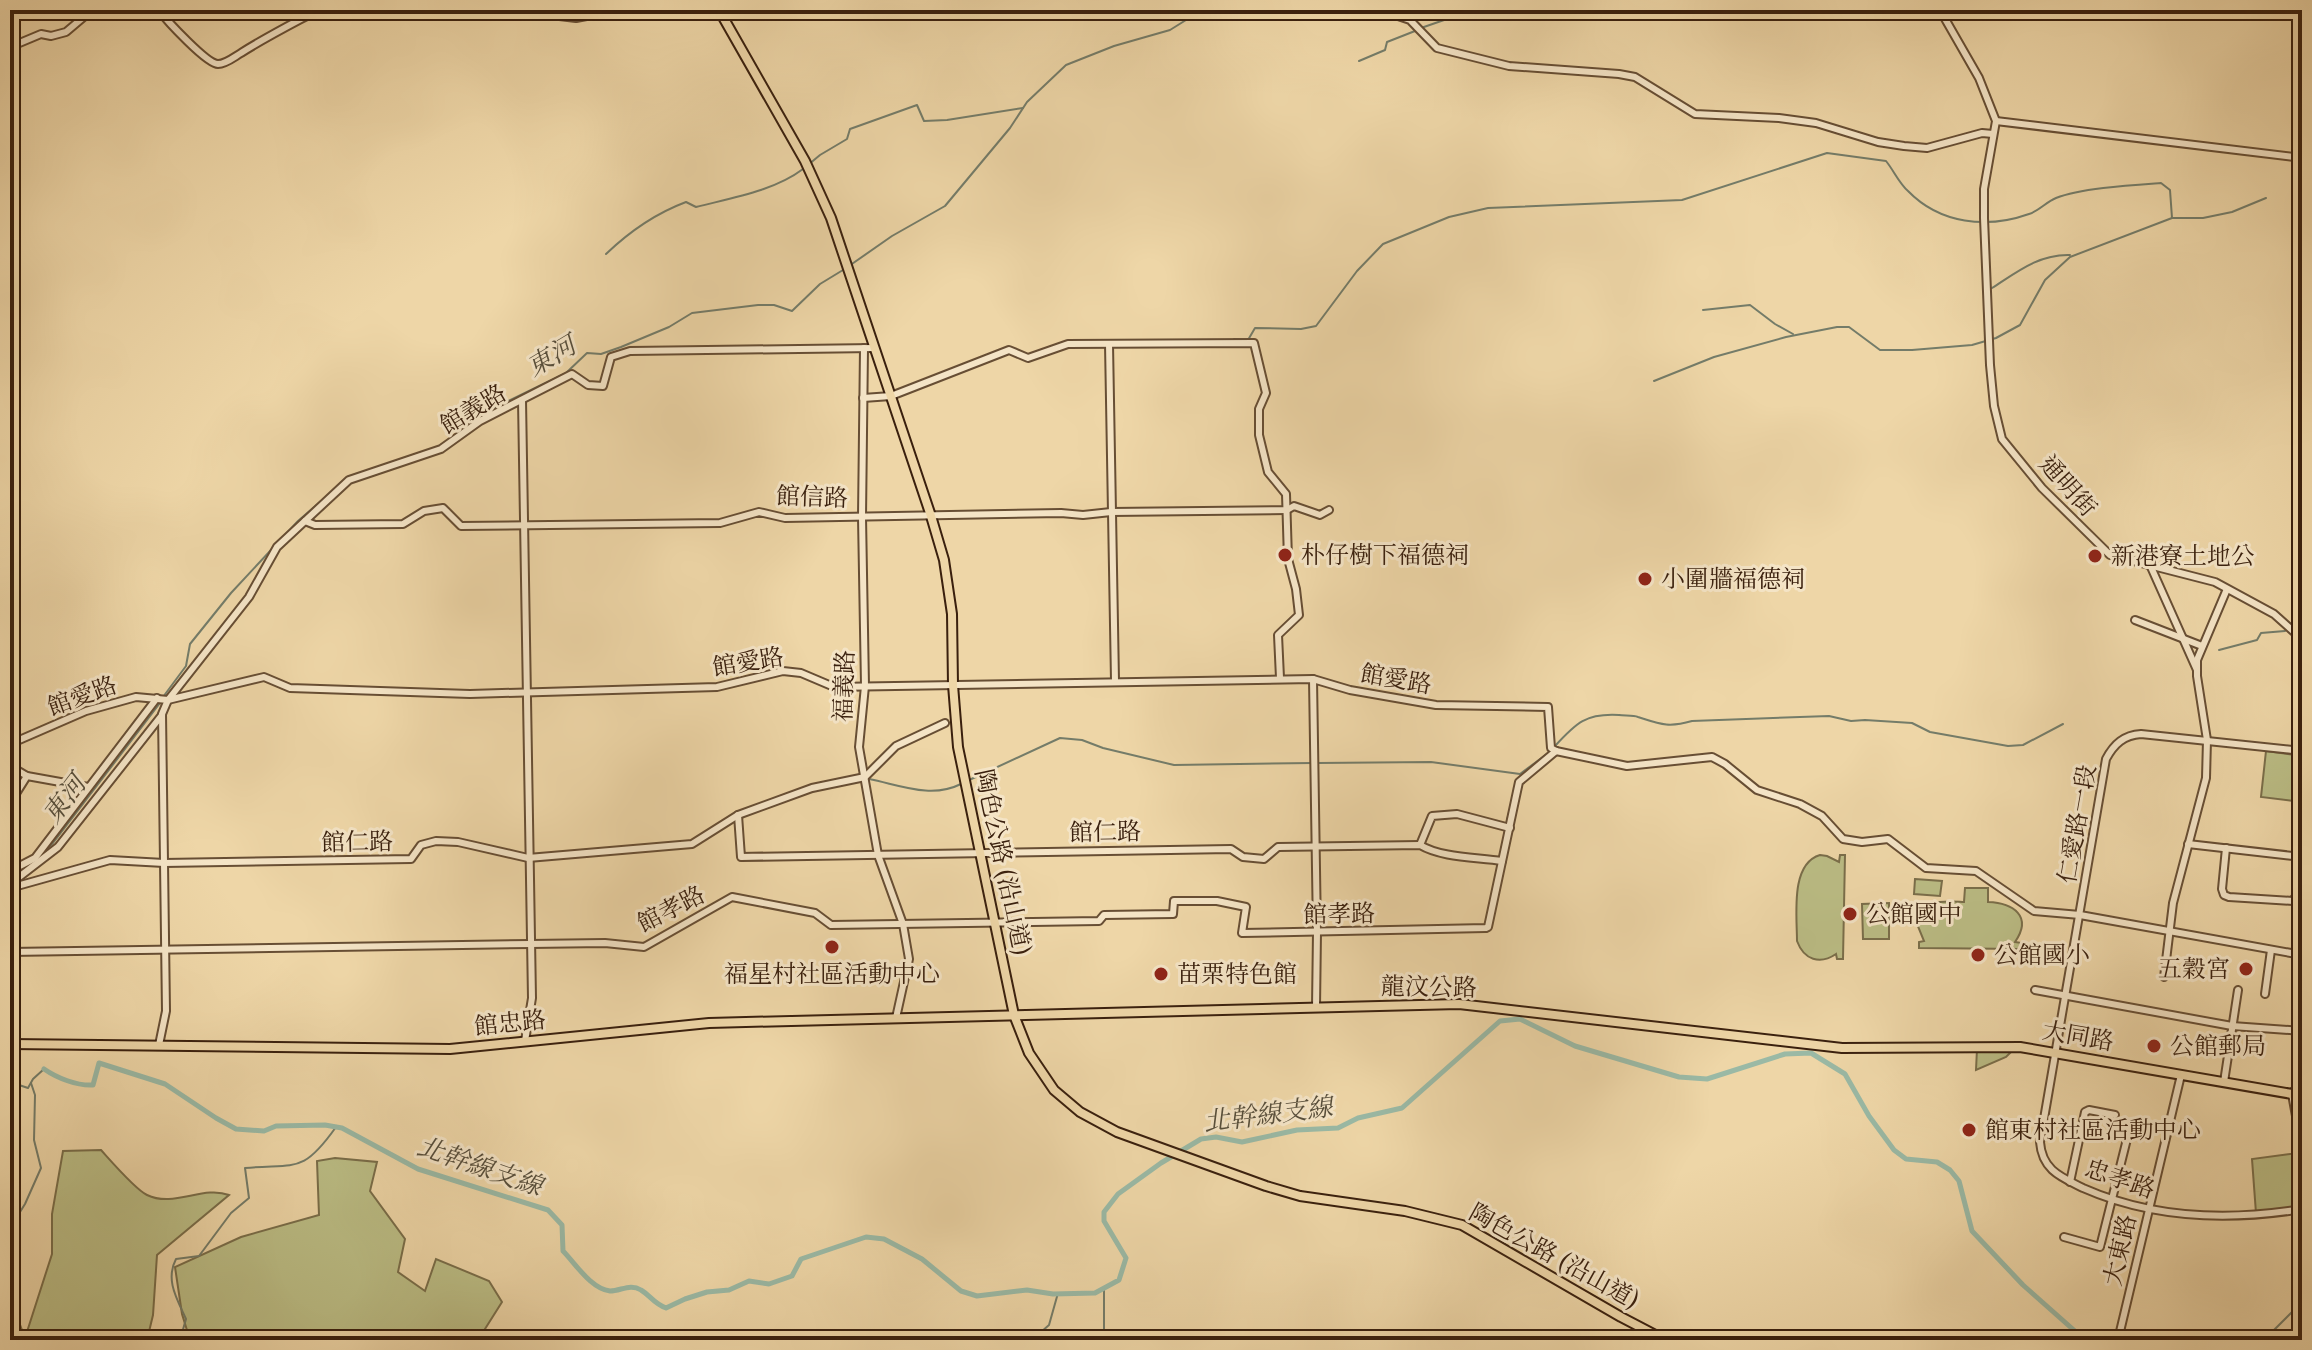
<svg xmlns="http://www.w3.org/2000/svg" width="2312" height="1350" font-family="'Libre Caslon Text','Noto Serif TC',serif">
	<rect width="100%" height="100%" fill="#eed6a7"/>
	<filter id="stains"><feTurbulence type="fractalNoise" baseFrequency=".0025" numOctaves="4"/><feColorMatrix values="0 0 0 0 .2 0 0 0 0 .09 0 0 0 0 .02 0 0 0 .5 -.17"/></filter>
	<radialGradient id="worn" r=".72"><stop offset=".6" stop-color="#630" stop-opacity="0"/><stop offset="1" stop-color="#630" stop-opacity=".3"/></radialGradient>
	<g fill="#bbbd85" stroke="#7a6e4a" stroke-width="2">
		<polygon points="2266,751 2302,756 2302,802 2261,797"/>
		<path d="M1820 855 1827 856 1839 862 1840 855H1845L1843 959H1837L1836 954C1820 965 1804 960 1797 941 1797 915 1790 864 1820 855Z"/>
		<polygon points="1915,879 1942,881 1940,896 1914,894"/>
		<path d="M1965 888H1988V902C2013 903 2033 916 2015 942L2022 943V949L1919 948V942L1924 941 1917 924C1922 898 1943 901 1964 902Z"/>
		<polygon points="1889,903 1889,939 1863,939 1862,904"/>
		<polygon points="1977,1049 2012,1051 2006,1057 1976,1070"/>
		<path d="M101 1150C111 1161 135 1189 147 1195 174 1208 203 1185 229 1195L157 1255 153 1315 147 1340H10V1298L25 1338 52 1254V1214L63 1151Z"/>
		<polygon points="17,1151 10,1255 10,1153"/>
		<polygon points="2298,1153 2302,1172 2302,1206 2256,1213 2252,1159"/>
		<polygon points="335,1158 377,1162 370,1191 405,1239 398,1272 425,1291 436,1259 489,1281 502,1302 478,1340 190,1340 182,1314 175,1267 241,1237 319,1215 317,1161"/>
	</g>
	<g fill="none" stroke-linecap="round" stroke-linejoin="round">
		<g stroke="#747c69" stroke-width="2">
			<polyline points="2025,10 2033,10"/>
			<polyline points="1421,28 1473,10"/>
			<polyline points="1359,61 1385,50 1387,42 1415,31"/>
			<polyline points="808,165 820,155 847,139 850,129 917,105 924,121 947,120 1023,108"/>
			<path d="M606 254C630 231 654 214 686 202L696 207C731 198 774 191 803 169"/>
			<polyline points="849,266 892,236 945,206 1010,128 1027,102 1066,65 1114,46 1170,30 1202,10"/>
			<path d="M1992 288C2017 272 2039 254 2070 255"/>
			<polyline points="1703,310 1750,305 1775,324 1793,334"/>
			<path d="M1234 339 1248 340 1255 328 1301 329 1316 326 1357 271 1383 244 1449 217 1488 208 1682 200 1827 153 1886 161C1894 171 1899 183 1908 191 1940 224 1987 229 2029 214 2039 211 2046 202 2056 198 2081 188 2133 185 2161 183L2170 190 2172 218"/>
			<polyline points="1654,381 1714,357 1786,337 1837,327 1849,327 1880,350 1912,350 1972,345 1996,338 2020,325 2045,280 2070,257 2172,218 2203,218 2232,212 2266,198"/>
			<polyline points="349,477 439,447 496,407 566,373 587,353 601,354 621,347 669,327 692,313 758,305 774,305 792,311 820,284 843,270"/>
			<polyline points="2299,629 2302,629"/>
			<polyline points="2219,650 2257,640 2261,633 2285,631"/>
			<polyline points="163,697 186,666 190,644 231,593 298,521 335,489"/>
			<path d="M1555 746C1576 723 1586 713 1619 715 1624 716 1633 715 1638 717 1660 724 1668 728 1692 721L1829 716 1851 721 1865 720 1912 723 1930 732 2008 746 2023 745 2063 724"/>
			<polyline points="1318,763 1431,762 1520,774 1551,751"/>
			<path d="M869 779C900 785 931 799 961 784"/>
			<polyline points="967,781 1060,738 1082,740 1103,748 1174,765 1312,763"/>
			<polyline points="1507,820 1512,801"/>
			<polyline points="41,855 53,843 160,703"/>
			<polyline points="10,876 30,864"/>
			<polyline points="10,1082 28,1088 33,1079 44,1069"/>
			<polyline points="10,1228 25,1204 41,1168 34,1140 35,1095 31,1083"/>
			<polyline points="10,1255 13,1273 10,1286"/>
			<polyline points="1104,1288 1104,1339"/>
			<path d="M180 1340 186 1319C177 1299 165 1280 176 1259L199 1256 231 1213 249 1198 245 1168C296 1163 302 1175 336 1127"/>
			<polyline points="1032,1340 1049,1325 1058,1293"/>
			<polyline points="2270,1340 2270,1334 2302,1302"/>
		</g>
		<path stroke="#9ab9a5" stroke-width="5" d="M44 1069C57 1078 77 1086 93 1085L99 1063 165 1084 216 1118 236 1129 264 1131 276 1126 325 1125 342 1128 418 1169 548 1210 562 1225 563 1251C575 1263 591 1289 610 1291 621 1291 630 1283 641 1290 651 1296 653 1303 666 1308L685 1299 707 1292 729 1290 749 1281 769 1284 792 1276 801 1259 866 1237 884 1239 922 1259 961 1291 977 1296 1027 1290 1053 1294 1095 1293 1119 1280 1126 1258 1104 1221V1212L1118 1194 1161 1163 1201 1139 1216 1137 1242 1142 1297 1130 1338 1128 1358 1118 1402 1108 1500 1021 1520 1019 1575 1046 1679 1077 1707 1079 1785 1054 1811 1053 1845 1074 1869 1116 1894 1150 1906 1159 1937 1162 1950 1170 1959 1181 1972 1231 2023 1285 2085 1340"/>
		<defs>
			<g id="minor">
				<path d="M159 10C167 21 207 64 218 64 226 64 234 57 241 53 266 37 292 24 318 10"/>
				<polyline points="486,10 495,16 518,11 576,18 618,10"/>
				<polyline points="704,10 743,14 764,10"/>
				<polyline points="876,10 889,10"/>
				<polyline points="960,10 980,10"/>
				<polyline points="1225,10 1238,15 1246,10"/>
				<polyline points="1380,10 1410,20 1437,48 1509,66 1619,74 1635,77 1695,114 1779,118 1816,123 1878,142 1904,146 1927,148 1982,133 1993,134"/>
				<polyline points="1940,10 1979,78 1996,121 1984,189 1984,218 1990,365 1994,406 2002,439 2042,488 2110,555 2215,582 2274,614 2302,639"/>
				<polyline points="10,47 41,34 51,36 66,32 92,10"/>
				<polyline points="1996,121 2302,158"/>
				<polyline points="1109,344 1115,681"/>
				<polyline points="864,348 862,517 865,686 859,747 878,855 903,924 909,959 896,1018"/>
				<polyline points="863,398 891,396 1009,350 1028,358 1068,344 1254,343 1266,393 1259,409 1259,435 1268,472 1286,494 1288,559 1296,589 1299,615 1278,635 1280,678"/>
				<polyline points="522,400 532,998 525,1041"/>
				<polyline points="305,521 315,525 403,524 424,511 443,508 461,526 720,523 759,512 785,518 1061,513 1083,515 1111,512 1287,510 1294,506 1320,515 1329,510"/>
				<polyline points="2151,567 2197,670"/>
				<polyline points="2135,620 2202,646"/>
				<polyline points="1313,679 1317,932 1316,1007"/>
				<polyline points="10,744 86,711 136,697 168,700 264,677 290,688 470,694 717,687 783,671 801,673 834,687 1313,679 1350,690 1436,705 1548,707 1551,748 1556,751"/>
				<polyline points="1556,751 1627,766 1712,757 1725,764 1757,790 1800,804 1822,816 1843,839 1862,842 1888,839 1926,868 1976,871 2034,911 2080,915 2302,955"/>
				<path d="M2302 751 2141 734C2124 735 2114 744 2106 759L2040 1142C2042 1170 2061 1177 2083 1188 2153 1219 2228 1221 2302 1209"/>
				<polyline points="10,766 27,776 88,787"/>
				<polyline points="10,803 27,776"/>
				<path d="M738 815 741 857 1231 849 1243 857 1264 859 1278 847 1420 845C1442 858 1476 857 1502 861"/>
				<polyline points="2188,844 2302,857"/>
				<polyline points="1420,845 1432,816 1457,814 1510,828"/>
				<polyline points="2226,848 2222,889 2224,895 2229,897 2293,901 2298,893 2301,857"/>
				<polyline points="10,871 35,858 157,698"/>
				<polyline points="10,884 58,847 162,715"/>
				<polyline points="10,888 110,860 164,863 411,859 421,845 436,841 458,842 528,858 692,844 738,815 812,788 865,777 896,746 945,723"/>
				<polyline points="10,952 530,944 605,943 644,947 732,897 815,913 831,925 1099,921 1104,915 1173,914 1174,901 1217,901 1246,907 1242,933 1486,928 1488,927 1519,782 1556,751"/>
				<polyline points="2164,977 2173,903 2206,778 2207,740 2197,676 2197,660 2227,589"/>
				<polyline points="2035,990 2232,1026 2302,1031"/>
				<polyline points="2265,994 2271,950"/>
				<polyline points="159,1045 166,1011 162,714 168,700 249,597 277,547 349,480 441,449 480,421 572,374 588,385 603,386 611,357 630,351 874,348"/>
				<polyline points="2224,1082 2238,990"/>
				<polyline points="2292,1094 2302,1149"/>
				<polyline points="2070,1182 2085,1112 2089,1110 2115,1115"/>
				<polyline points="2064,1237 2100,1247 2131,1123"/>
				<polyline points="2118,1340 2181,1075"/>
			</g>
			<g id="major">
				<polyline points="719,10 805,161 831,218 931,516 944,560 952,614 953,685 958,747 1014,1015 1029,1053 1054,1090 1080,1112 1117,1132 1266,1186 1300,1196 1405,1211 1462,1225 1621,1317 1665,1340"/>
				<polyline points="10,1044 450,1049 709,1023 1459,1004 1842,1048 2020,1047 2292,1094 2302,1085"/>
			</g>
		</defs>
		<use href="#minor" stroke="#674e34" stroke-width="10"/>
		<use href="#major" stroke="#3a200e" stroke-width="12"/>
		<use href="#minor" stroke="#f4e4c6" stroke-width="6"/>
		<use href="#major" stroke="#eed6a7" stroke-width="8"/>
	</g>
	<g fill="#8f2418" stroke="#f4e4c6" stroke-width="3">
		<circle cx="1285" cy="555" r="8"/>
		<circle cx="2095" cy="556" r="8"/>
		<circle cx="1645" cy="579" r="8"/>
		<circle cx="1850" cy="914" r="8"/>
		<circle cx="832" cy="947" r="8"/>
		<circle cx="1978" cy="955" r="8"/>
		<circle cx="2246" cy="969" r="8"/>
		<circle cx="1161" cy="974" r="8"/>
		<circle cx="2154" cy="1046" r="8"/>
		<circle cx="1969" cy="1130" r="8"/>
	</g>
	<g text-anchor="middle" stroke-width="6" stroke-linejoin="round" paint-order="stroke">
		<g font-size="24" fill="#3a200e" stroke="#f4e4c6">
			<text transform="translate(473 409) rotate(-31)" y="8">館義路</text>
			<text transform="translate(2068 486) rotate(48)" y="8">通明街</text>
			<text transform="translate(812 497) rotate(2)" y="8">館信路</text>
			<text transform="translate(748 662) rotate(-9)" y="8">館愛路</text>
			<text transform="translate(1396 679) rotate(10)" y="8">館愛路</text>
			<text transform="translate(844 686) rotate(-88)" y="8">福義路</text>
			<text transform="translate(82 696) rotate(-20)" y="8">館愛路</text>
			<text transform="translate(2077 824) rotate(-80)" y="8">仁愛路一段</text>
			<text transform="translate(1105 832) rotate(-1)" y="8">館仁路</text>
			<text transform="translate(357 842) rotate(-1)" y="8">館仁路</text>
			<text transform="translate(1003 862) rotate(78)" y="8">陶色公路 (沿山道)</text>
			<text transform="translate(671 909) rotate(-27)" y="8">館孝路</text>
			<text transform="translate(1339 914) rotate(-1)" y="8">館孝路</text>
			<text transform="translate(1429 987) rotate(1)" y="8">龍汶公路</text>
			<text transform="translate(510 1023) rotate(-6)" y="8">館忠路</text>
			<text transform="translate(2078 1036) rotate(10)" y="8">大同路</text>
			<text transform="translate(2120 1179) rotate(19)" y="8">忠孝路</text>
			<text transform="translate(2120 1250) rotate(-77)" y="8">大東路</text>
			<text transform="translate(1554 1256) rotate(29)" y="8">陶色公路 (沿山道)</text>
		</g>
		<g font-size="24" fill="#3a200e" stroke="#f4e4c6" text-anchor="start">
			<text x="1301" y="563">朴仔樹下福德祠</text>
			<text x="2111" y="564">新港寮土地公</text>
			<text x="1661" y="587">小圍牆福德祠</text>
			<text x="1866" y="922">公館國中</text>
			<text x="1994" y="963">公館國小</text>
			<text x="2230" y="977" text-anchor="end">五穀宮</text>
			<text x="832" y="982" text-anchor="middle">福星村社區活動中心</text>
			<text x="1177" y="982">苗栗特色館</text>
			<text x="2170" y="1054">公館郵局</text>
			<text x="1985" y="1138">館東村社區活動中心</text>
		</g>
		<g font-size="26" font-style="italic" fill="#574e3b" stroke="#f4e4c6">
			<text transform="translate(551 356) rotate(-31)" y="9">東河</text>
			<text transform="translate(64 799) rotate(-53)" y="9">東河</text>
			<text transform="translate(1268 1114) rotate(-7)" y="9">北幹線支線</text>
			<text transform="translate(480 1166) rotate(19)" y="9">北幹線支線</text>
		</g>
	</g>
	<rect width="2312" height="1350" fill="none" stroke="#eed6a7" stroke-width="40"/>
	<rect x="12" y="12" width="2288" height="1326" fill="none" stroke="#3a200e" stroke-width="4"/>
	<rect x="20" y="20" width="2272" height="1310" fill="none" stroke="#3a200e" stroke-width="2"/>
	<rect width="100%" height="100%" filter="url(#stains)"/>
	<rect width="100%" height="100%" fill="url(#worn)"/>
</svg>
